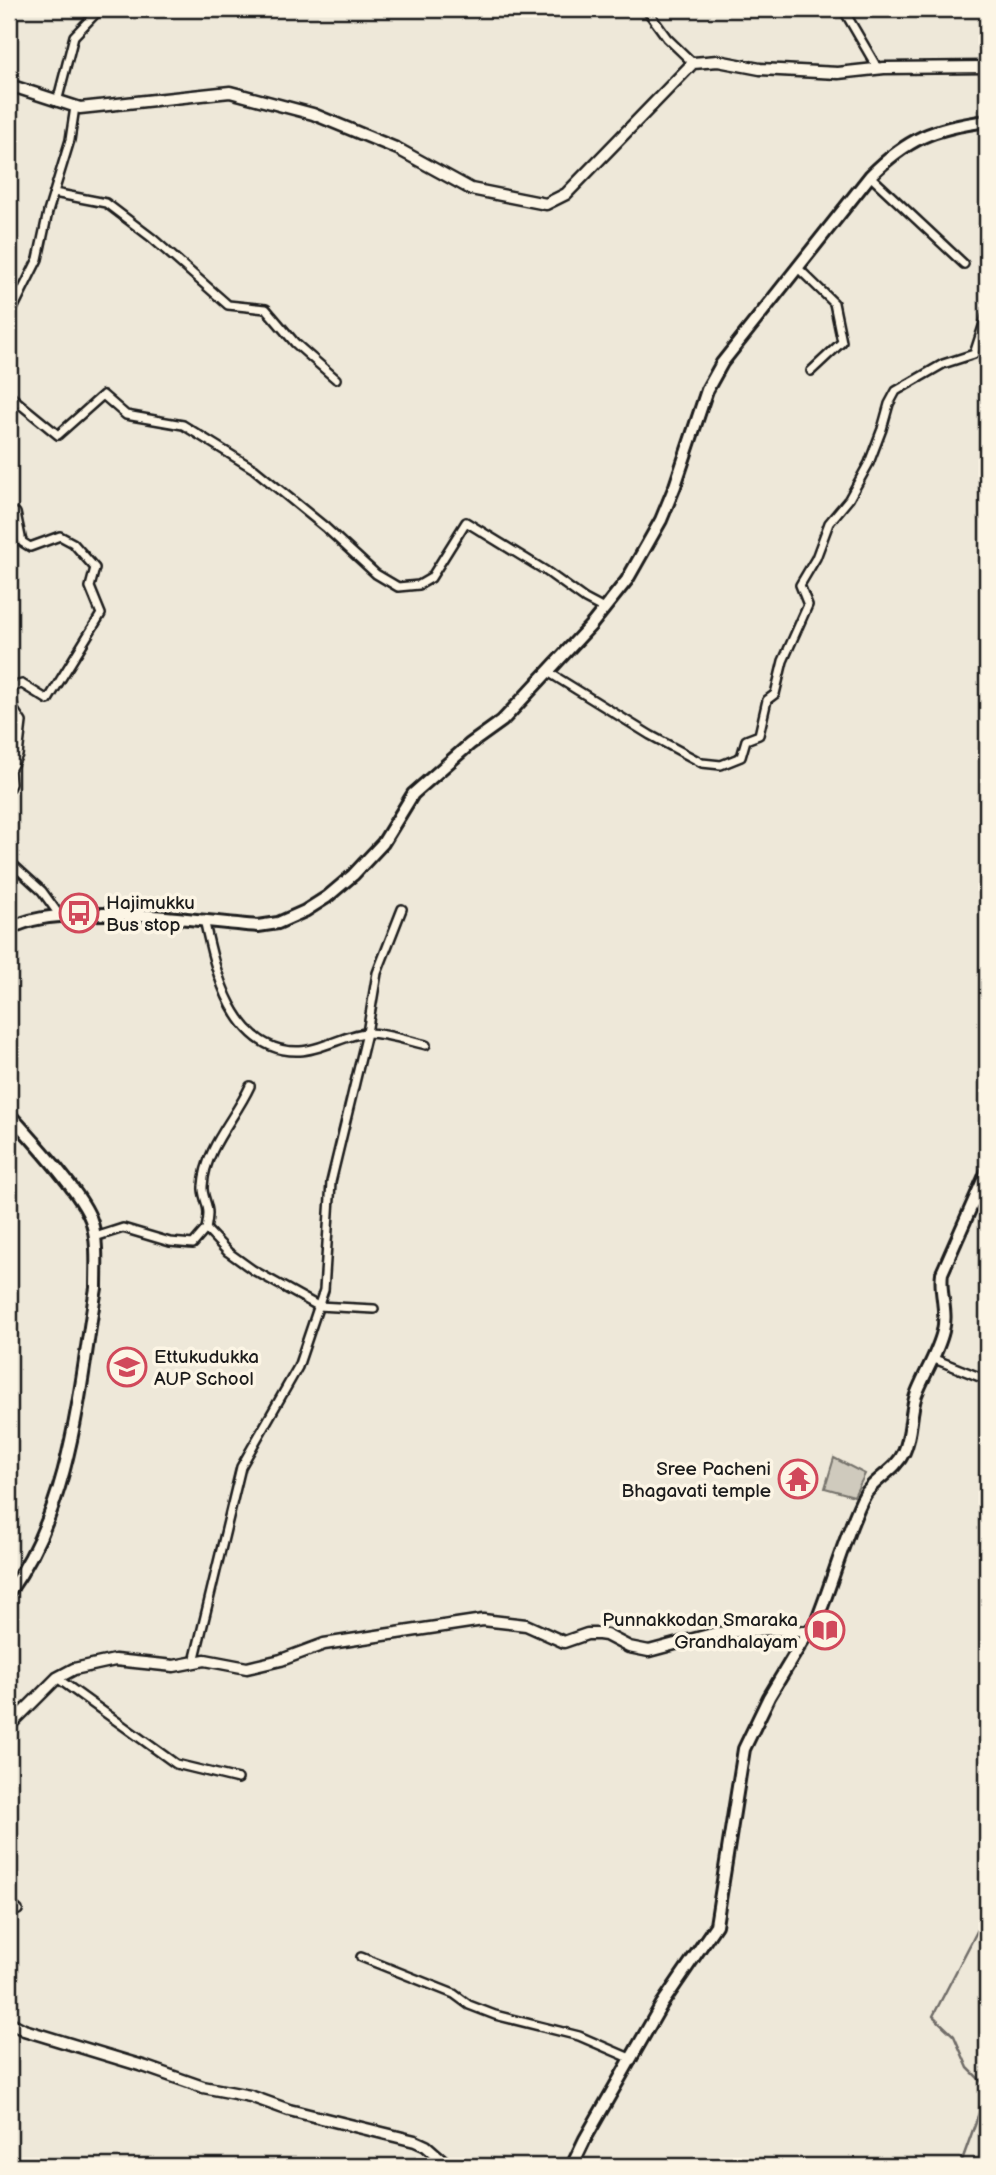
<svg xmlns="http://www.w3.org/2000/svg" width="996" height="2175" font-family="'Balsamiq Sans',sans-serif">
	<rect width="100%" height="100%" fill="#eee8d9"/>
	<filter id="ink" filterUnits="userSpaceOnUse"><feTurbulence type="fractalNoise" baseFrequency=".0143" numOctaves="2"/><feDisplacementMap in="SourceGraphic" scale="14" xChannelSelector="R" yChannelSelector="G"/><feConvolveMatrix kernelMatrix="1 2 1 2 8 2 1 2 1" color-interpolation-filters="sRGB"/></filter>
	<g filter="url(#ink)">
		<polygon fill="#cfcabd" stroke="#76736c" stroke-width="2" points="834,1458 865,1474 854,1496 825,1488"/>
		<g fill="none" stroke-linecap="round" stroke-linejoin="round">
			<polyline stroke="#6f6c67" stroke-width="2.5" points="960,2166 979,2113 984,2084 968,2068 954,2036 933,2016 987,1912"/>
			<defs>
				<g id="minor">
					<polyline points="646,9 667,38 693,63"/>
					<polyline points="843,9 878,69 875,69"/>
					<polyline points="57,102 74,36 100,9"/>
					<polyline points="870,176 964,264"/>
					<polyline points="54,193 106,203 152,238 228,305 266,309 295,343 336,379"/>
					<polyline points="797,267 834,303 842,342 811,371"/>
					<polyline points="9,317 38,259 48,212 70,140 75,107"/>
					<polyline points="9,395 58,435 103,395 126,415 183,425 254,469 325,527 376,574 398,587 419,585 431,578 466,522 546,571 585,599 602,608"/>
					<polyline points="548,672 650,735 702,763 721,765 741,757 746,740 759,735 767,700 775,694 783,661 808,605 800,585 816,558 829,523 849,499 869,463 882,429 889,404 896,391 943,364 974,354 987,314"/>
					<polyline points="9,788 11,784 10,770 18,755 22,722 14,710 10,687 22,684 48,700 101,614 90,587 95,568 73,543 60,536 30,547 22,542 16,513"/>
					<polyline points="9,861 42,891 60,916"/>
					<path d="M204 919C215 970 233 1054 300 1051 323 1050 348 1033 368 1033 385 1033 409 1041 426 1045"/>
					<path d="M206 1229C207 1224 208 1218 208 1213 208 1204 202 1195 203 1186 205 1148 235 1119 250 1086"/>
					<polyline points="95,1237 123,1228 170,1242 193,1244 206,1229 228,1252 253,1270 318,1306 374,1309"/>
					<polyline points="932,1358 987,1380"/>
					<polyline points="194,1662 241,1467 298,1367 324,1290 331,1182 367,1033 377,973 402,909"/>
					<polyline points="57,1678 176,1764 238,1779"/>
					<polyline points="9,1903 18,1910"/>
					<polyline points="361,1957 454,1994 469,2005 495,2015 579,2036 630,2058"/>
				</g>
				<g id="tertiary">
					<polyline points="9,85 80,108 230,92 313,114 398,149 471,189 546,204 566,194 693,63 718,61 760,69 838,73 884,68 987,67"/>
					<polyline points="9,1726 57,1678 74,1669 115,1660 174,1666 205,1660 247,1668 281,1660 324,1644 483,1620 526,1625 564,1642 587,1634 599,1634 606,1635 629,1647 649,1651 716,1633 773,1629 808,1632"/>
					<polyline points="9,2022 24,2030 146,2067 203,2087 250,2096 289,2110 415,2141 426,2146 449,2166"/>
				</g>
				<g id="secondary">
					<path d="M9 929C30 918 52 916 76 915 138 911 197 921 258 926L278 923 305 911 327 897 353 875 383 843 413 794 470 744 502 721 592 624 627 580 661 520 675 486 707 390 722 363 870 176C908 138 934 128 987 121"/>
					<path d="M9 1114C29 1136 85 1196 92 1223 98 1243 96 1267 96 1288 79 1391 72 1505 9 1592"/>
					<path d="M572 2166 585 2139 662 2004 716 1925 744 1749 769 1697 808 1632 815 1625C832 1584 843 1540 862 1500 871 1480 895 1472 904 1452 912 1435 910 1413 916 1395 924 1374 938 1353 943 1331 948 1311 939 1292 942 1273L987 1171"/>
				</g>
			</defs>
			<use href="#minor" stroke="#1c1c1c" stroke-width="12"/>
			<use href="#tertiary" stroke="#1c1c1c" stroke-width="15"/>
			<use href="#secondary" stroke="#1c1c1c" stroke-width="16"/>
			<use href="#minor" stroke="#fcf5e5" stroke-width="7"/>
			<use href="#tertiary" stroke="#fcf5e5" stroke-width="10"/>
			<use href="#secondary" stroke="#fcf5e5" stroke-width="10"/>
		</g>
	</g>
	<defs>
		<symbol id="bus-ring" viewBox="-11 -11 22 22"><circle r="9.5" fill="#fcf5e5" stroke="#d1495b" stroke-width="1.5"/><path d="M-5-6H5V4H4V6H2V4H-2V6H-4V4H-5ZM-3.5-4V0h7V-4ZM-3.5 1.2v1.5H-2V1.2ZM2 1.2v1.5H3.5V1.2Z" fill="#d1495b"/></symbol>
		<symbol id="school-ring" viewBox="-11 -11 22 22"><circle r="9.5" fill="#fcf5e5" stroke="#d1495b" stroke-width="1.5"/><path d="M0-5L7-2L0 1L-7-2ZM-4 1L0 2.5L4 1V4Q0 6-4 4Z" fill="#d1495b"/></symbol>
		<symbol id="temple-ring" viewBox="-11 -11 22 22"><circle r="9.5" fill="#fcf5e5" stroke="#d1495b" stroke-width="1.5"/><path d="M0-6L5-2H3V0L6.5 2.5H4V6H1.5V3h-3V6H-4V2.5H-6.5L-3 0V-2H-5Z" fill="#d1495b"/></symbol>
		<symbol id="library-ring" viewBox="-11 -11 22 22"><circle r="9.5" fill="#fcf5e5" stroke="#d1495b" stroke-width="1.5"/><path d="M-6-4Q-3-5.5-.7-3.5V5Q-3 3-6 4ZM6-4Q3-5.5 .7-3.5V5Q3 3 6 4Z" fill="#d1495b"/></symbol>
	</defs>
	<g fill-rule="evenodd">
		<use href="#bus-ring" x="57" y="891" width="44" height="44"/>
		<use href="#school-ring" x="105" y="1345" width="44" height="44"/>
		<use href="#temple-ring" x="776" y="1457" width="44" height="44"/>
		<use href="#library-ring" x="803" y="1608" width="44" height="44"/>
	</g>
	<g text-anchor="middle" stroke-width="7" stroke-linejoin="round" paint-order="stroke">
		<g font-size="19" fill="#1c1c1c" stroke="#fcf5e5" text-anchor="start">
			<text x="106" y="909">Hajimukku<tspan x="106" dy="22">Bus stop</tspan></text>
			<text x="154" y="1363">Ettukudukka<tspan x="154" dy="22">AUP School</tspan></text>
			<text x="771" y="1475" text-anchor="end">Sree Pacheni<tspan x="771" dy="22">Bhagavati temple</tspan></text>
			<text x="798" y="1626" text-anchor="end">Punnakkodan Smaraka<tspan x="798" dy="22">Grandhalayam</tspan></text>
		</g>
	</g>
	<rect width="996" height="2175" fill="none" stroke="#fcf5e5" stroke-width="35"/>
	<rect x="18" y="18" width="961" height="2140" fill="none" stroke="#1c1c1c" stroke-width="2.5" filter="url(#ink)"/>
</svg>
